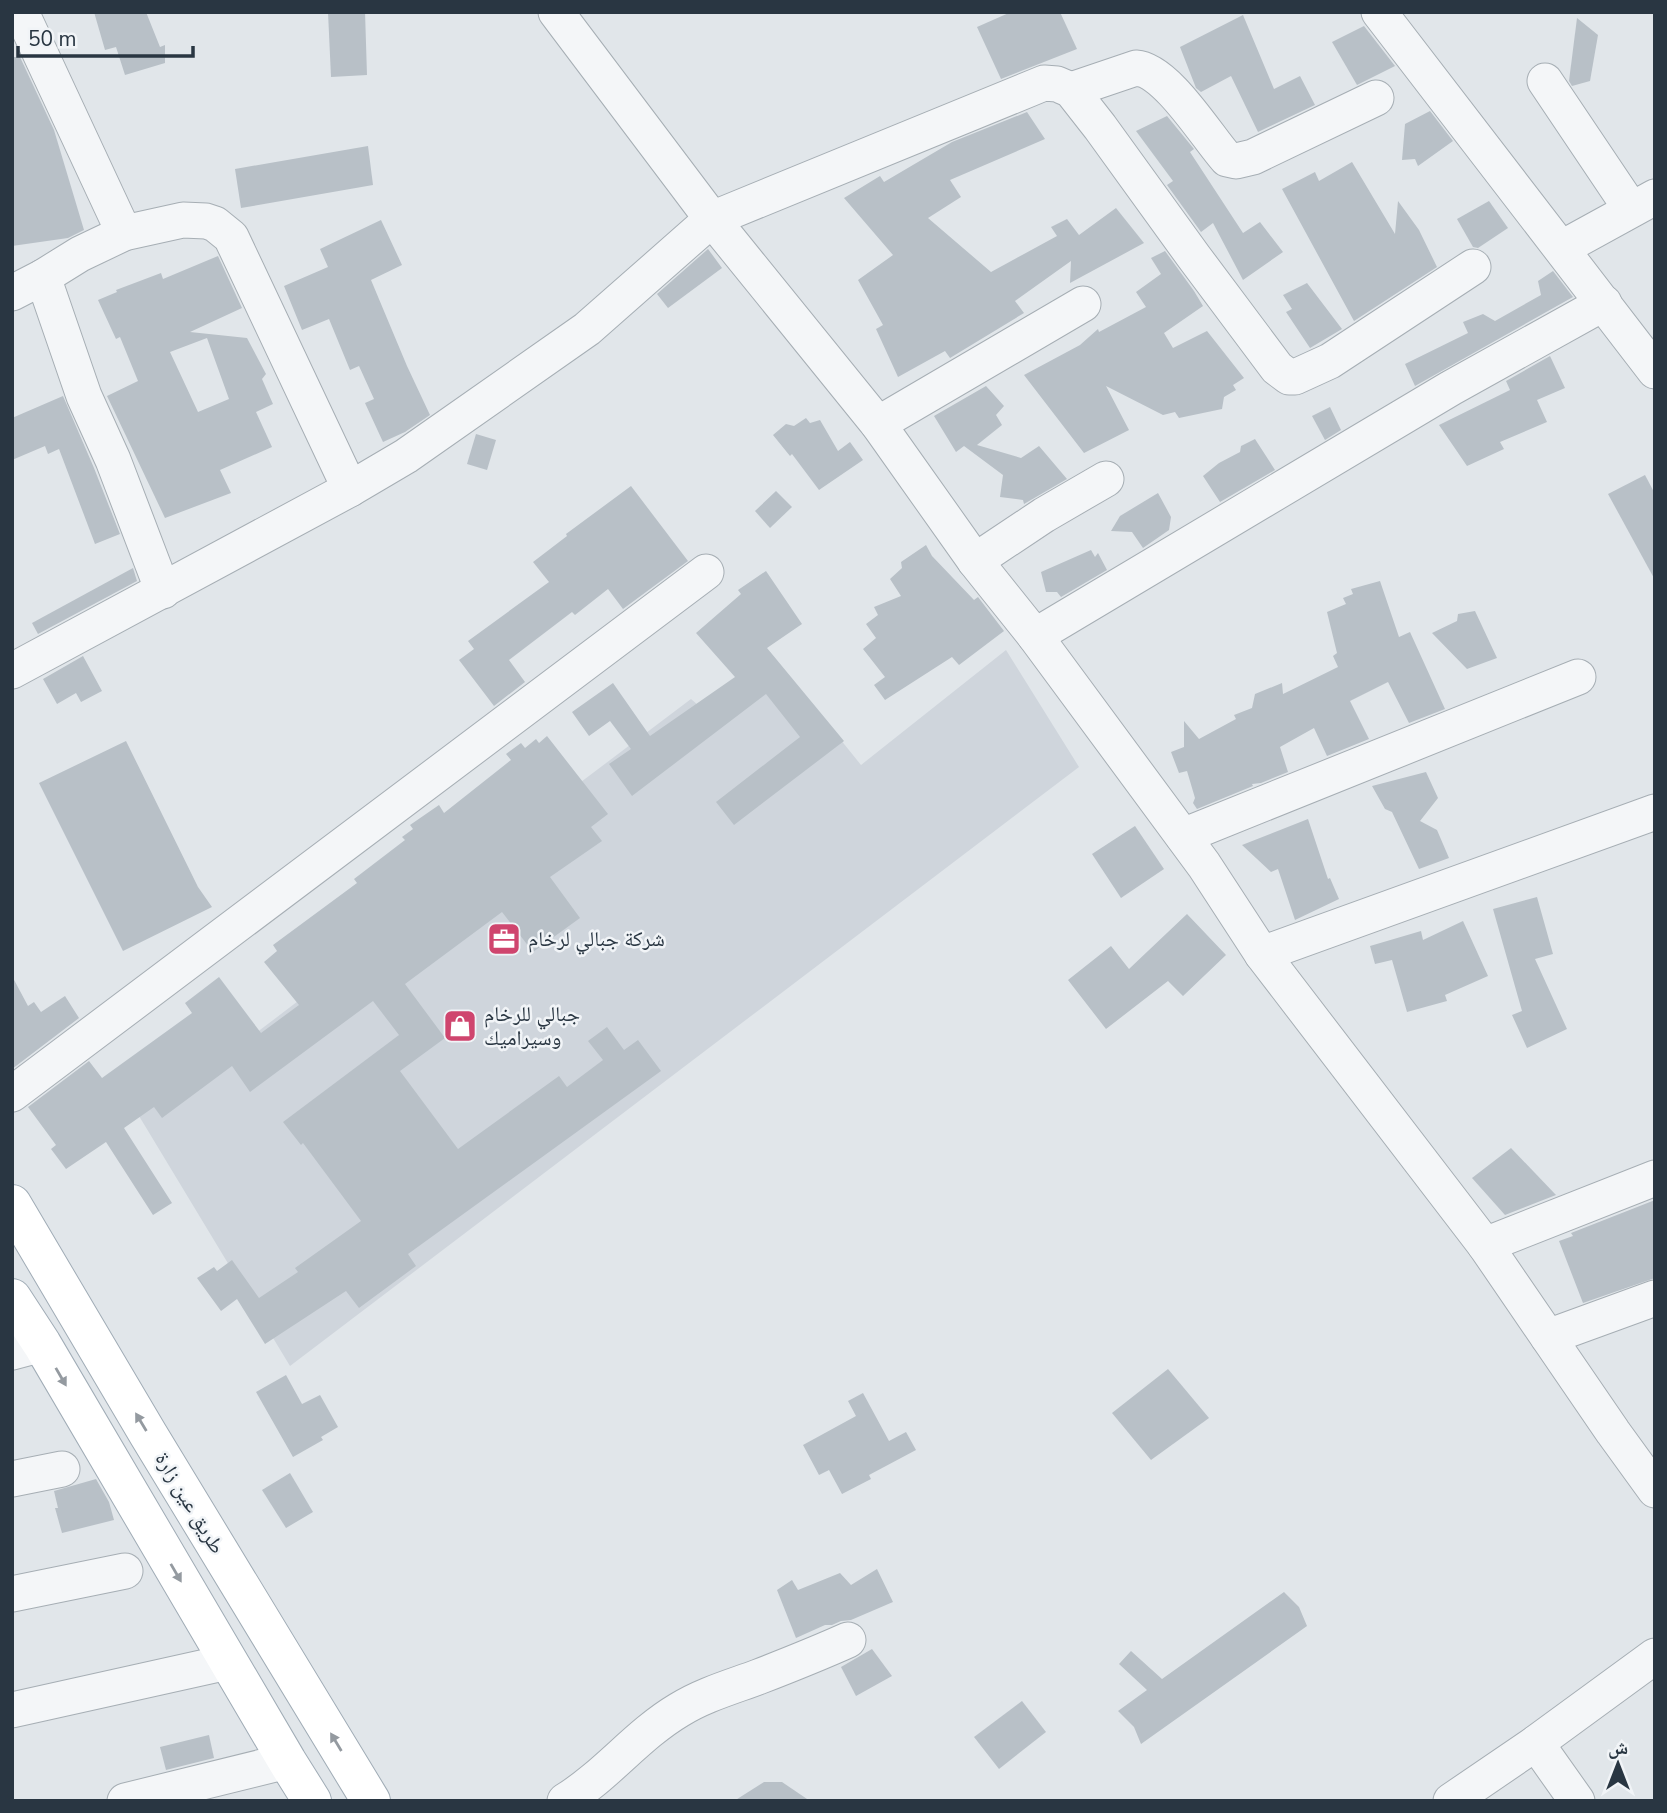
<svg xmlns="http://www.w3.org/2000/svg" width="1667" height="1813" font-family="'Nunito Sans','Noto Naskh Arabic',sans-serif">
	<rect width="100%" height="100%" fill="#e1e6ea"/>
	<polygon fill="#cfd5dc" points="1006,650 1079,767 290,1366 136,1111 222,1059 541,816 569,791 691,699 699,706 770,652 861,765"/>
	<g fill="#b8c0c7" fill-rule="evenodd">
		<polygon points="94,12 146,12 160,47 165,45 165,63 125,75 116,47 105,50"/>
		<polygon points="328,12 365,12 367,75 331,77"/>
		<polygon points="1011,12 1060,12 1077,49 1001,79 977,27"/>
		<polygon points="1243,15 1274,89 1300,76 1315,105 1258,132 1231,76 1201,92 1196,88 1180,47"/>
		<polygon points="1577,18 1598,35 1590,81 1572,86 1569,81"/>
		<polygon points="1364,26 1395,66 1357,85 1332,42"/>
		<polygon points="12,57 20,57 54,130 84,230 68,238 12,246"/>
		<polygon points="1430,111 1453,141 1418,166 1415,159 1402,160 1405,124"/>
		<polygon points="1027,112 1045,139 950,180 961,197 928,218 991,272 1057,236 1051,227 1067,219 1079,235 1116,208 1144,243 1070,283 1071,261 1015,301 1024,313 950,358 945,351 898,377 876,329 883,325 858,280 893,255 844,198 880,176 884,182 952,142"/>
		<polygon points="1167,116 1194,149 1190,152 1243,233 1260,222 1283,252 1243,280 1213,223 1201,232 1167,185 1173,181 1136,131"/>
		<polygon points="368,146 373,185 241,208 235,169"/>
		<polygon points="1352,162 1395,234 1398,201 1419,230 1437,267 1354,321 1282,189 1315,172 1319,181"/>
		<polygon points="1489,201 1508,228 1478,248 1473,247 1457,219"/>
		<polygon points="381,220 402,265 371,280 407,366 430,415 405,432 383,442 365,403 374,399 359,366 350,370 329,319 302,330 284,286 328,267 320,249"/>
		<polygon points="708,249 722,268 668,308 657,294"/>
		<polygon points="1165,251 1194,291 1203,306 1164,333 1173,348 1207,331 1244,378 1233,385 1236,390 1224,397 1222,409 1179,418 1175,412 1163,415 1106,386 1129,430 1084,453 1024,375 1080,345 1098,329 1099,332 1146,307 1136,292 1161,274 1151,258"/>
		<path d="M218 256 242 308 190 332 247 338 266 374 262 379 273 404 256 412 272 447 220 470 231 493 165 518 107 396 138 381 120 337 116 339 98 300 117 292 116 290 161 273 163 279ZM207 338 229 399 198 412 170 352Z"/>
		<polygon points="1553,271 1573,297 1415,386 1405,364 1468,333 1463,322 1483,314 1495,321 1541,295 1538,281"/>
		<polygon points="1307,283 1342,329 1310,348 1286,312 1292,309 1283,295"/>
		<polygon points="1550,356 1565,388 1537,400 1547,422 1500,442 1504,449 1467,466 1439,425 1510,390 1506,381"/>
		<polygon points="986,386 1004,406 996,415 1002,425 977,445 1021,458 1039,446 1067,479 1024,504 1023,500 1000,497 1003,475 964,446 956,452 934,416"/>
		<polygon points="63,396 94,468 120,534 95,544 59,449 48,454 45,446 12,460 12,418"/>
		<polygon points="1330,407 1341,430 1325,440 1312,416"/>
		<polygon points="806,418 810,423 820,420 838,451 850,442 863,460 819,490 792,454 790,456 773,435 786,424 794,426"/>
		<polygon points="476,434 496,440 487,470 467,464"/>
		<polygon points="1255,439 1275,470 1220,502 1203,476 1219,463 1240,452 1241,446"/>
		<polygon points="1645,475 1655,494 1655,580 1608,494"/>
		<polygon points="631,486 688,561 623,609 608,589 575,615 572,612 509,660 525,682 494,706 459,660 474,649 468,641 549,582 533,562 567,536 566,534"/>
		<polygon points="776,491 792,507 770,528 755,511"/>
		<polygon points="1158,493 1171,517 1169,530 1143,548 1132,532 1111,531 1120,516"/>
		<polygon points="926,545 932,556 974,600 978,597 1004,631 959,665 952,657 885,700 874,685 885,677 863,649 876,638 866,624 878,615 874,607 901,596 890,579 902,568 901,562"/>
		<polygon points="1091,550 1095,557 1098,553 1107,570 1061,597 1057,592 1046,592 1041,572"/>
		<polygon points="133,568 137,581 38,634 32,623"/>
		<polygon points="766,571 802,624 767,648 844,741 734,825 716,802 800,737 766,694 632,796 609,764 631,749 610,721 589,736 572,712 613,683 650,736 735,677 696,633 741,594 738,590"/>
		<polygon points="1380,581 1399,637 1410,632 1445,709 1409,723 1388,682 1350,701 1369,739 1327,756 1314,728 1280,747 1288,772 1261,783 1252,784 1253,786 1197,809 1193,803 1195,798 1187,771 1179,773 1171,752 1184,747 1184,721 1199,739 1236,719 1234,715 1252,708 1255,694 1282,683 1283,694 1338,667 1333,656 1337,653 1327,612 1346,604 1343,598 1353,594 1351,589"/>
		<polygon points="1475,611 1497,658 1467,669 1432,633 1457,621 1458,614"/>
		<polygon points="83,656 102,691 81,702 76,693 57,704 43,679"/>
		<polygon points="547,736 608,814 591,827 602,841 550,877 580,918 533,952 502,912 405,984 445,1038 400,1071 458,1149 559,1076 567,1087 603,1060 588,1041 607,1027 624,1050 638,1040 661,1071 408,1254 416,1266 359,1308 346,1291 265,1344 237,1299 221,1311 197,1278 214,1267 217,1271 232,1260 259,1298 298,1272 295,1268 361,1221 303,1143 301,1145 283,1122 399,1035 373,1001 250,1092 232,1066 162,1118 154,1107 124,1128 172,1203 153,1215 106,1142 66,1169 51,1149 56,1145 28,1107 89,1061 102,1078 192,1013 185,1003 219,977 261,1033 299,1005 264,962 277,951 273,945 357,883 354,879 405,840 402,837 413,829 410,825 439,805 444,813 511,760 506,754 521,743 525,748 536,739 539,743"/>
		<polygon points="126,741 198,887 212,907 123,951 39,783"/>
		<polygon points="1426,772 1438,798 1420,821 1437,830 1449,858 1419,869 1392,812 1385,809 1372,786"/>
		<polygon points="1308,819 1328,879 1330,878 1339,899 1295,920 1278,869 1271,872 1242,845"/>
		<polygon points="1135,826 1164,869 1121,898 1092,854"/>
		<polygon points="1537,897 1553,954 1535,959 1567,1029 1527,1048 1512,1015 1522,1011 1493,909"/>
		<polygon points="1187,914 1226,955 1183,996 1168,981 1106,1029 1068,980 1111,946 1129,969"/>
		<polygon points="1463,921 1488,976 1445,995 1447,1001 1407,1012 1392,960 1375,964 1370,946 1421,931 1423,940"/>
		<polygon points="12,976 28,1006 34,1002 41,1012 65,996 79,1018 12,1069"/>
		<polygon points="1511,1148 1556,1195 1505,1215 1472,1178"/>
		<polygon points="1655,1200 1655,1278 1583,1303 1559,1241 1573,1236 1571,1233"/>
		<polygon points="1168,1369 1209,1418 1151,1460 1112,1413"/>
		<polygon points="286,1375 302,1404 320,1395 338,1427 321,1437 323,1440 293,1457 256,1392"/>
		<polygon points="863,1393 889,1441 906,1432 916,1450 869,1475 871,1479 842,1494 829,1470 819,1475 803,1445 856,1416 848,1401"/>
		<polygon points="290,1473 313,1512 286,1528 262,1490"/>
		<polygon points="96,1479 109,1502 114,1520 62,1533 55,1508 58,1508 54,1491"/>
		<polygon points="877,1569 893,1602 851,1620 841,1621 832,1625 825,1625 796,1638 777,1590 792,1580 798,1590 840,1573 851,1585"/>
		<polygon points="1284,1592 1299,1607 1307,1626 1141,1744 1134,1727 1118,1711 1147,1690 1119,1664 1131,1651 1162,1679"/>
		<polygon points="872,1649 892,1676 856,1696 841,1667"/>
		<polygon points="1022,1701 1046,1732 999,1769 974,1737"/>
		<polygon points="209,1735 214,1758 166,1770 160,1747"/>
		<polygon points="764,1782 782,1782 810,1801 734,1801"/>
	</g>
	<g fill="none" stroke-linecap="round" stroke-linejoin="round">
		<defs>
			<g id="minor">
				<polyline points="21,12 124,233"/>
				<polyline points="556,12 712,219 878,424 975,561 1035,636 1204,865 1262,954 1485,1245 1613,1432 1655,1490"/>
				<polyline points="1379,12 1655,371"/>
				<polyline points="1545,81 1631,209"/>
				<path d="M1071 90 1136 68C1167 70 1207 137 1227 159L1236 161 1253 157 1376 98"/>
				<polyline points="1562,248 1655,197"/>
				<polyline points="12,293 43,277"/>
				<polyline points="878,424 1083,304"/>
				<polyline points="975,561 1044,515 1106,479"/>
				<polyline points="163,591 113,460 84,396 43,277 80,254 124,233 183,220 206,221 215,224 231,237 350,489"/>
				<polyline points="1035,636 1451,388 1604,303"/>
				<polyline points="12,671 350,489 406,456 587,329 712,219 1044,83 1057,84 1071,90 1100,127 1194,257 1277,368 1289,377 1295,377 1330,361 1473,267"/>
				<polyline points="1183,836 1578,677"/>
				<polyline points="1262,954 1655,812"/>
				<polyline points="12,1094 706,572"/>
				<polyline points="1485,1245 1655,1178"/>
				<polyline points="1548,1337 1655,1298"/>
				<polyline points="12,1352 42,1344"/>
				<polyline points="12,1479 62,1469"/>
				<polyline points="12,1594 125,1571"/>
				<polyline points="12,1710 228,1662"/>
				<polyline points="1536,1743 1577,1801"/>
				<polyline points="125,1801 287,1761"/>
				<path d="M565 1801C607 1775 637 1735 679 1710 703 1695 731 1687 758 1677 789 1665 819 1653 848 1640"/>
				<polyline points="1451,1801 1536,1743 1655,1656"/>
			</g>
			<g id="major">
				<polyline points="12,1204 148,1434 371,1801"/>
				<polyline points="12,1298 42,1344 287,1761 312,1801"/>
			</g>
		</defs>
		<use href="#minor" stroke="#a6aeb4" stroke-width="37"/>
		<use href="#major" stroke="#a0acb6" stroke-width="40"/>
		<use href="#minor" stroke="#f4f6f8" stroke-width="35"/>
		<use href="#major" stroke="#fff" stroke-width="38"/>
	</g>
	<defs><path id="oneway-solid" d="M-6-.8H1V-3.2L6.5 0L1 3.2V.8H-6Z" transform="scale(1.75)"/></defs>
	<g fill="#949aa0">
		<use href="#oneway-solid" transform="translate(61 1377) rotate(60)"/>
		<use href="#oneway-solid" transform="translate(141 1422) rotate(-121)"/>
		<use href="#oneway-solid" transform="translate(176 1573) rotate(60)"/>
		<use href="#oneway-solid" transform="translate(336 1742) rotate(-121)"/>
	</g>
	<defs>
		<symbol id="office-square" viewBox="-11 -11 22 22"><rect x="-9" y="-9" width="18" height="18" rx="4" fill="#cf456e" stroke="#f1f4f7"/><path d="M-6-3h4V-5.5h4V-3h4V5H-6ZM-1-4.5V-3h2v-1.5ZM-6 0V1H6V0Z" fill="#fff"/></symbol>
		<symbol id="shop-square" viewBox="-11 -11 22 22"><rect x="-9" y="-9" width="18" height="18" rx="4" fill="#cf456e" stroke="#f1f4f7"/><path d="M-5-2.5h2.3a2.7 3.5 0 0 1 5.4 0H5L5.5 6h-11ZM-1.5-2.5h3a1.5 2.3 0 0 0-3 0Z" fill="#fff"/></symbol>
	</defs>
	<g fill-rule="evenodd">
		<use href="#office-square" x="485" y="920" width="38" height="38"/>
		<use href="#shop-square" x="441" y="1007" width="38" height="38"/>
	</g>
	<g text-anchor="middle" stroke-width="5" stroke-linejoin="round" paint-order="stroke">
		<g font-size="21" fill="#293642" stroke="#f1f4f7" text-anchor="start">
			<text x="528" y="946">شركة جبالي لرخام</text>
			<text x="484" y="1021">جبالي للرخام<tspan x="484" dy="24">وسيراميك</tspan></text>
		</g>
		<g font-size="21" fill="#293642" stroke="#f1f4f7">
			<text transform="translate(190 1503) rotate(59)" y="7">طريق عين زارة</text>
		</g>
	</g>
	<rect width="1667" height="1813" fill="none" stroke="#293642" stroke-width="28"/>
	<g transform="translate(1618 1764)" stroke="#f1f4f7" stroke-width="5" paint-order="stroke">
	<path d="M0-5L12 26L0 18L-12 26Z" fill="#293642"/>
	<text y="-10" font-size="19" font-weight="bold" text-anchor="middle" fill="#293642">ش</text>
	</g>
	<path d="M18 46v10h175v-10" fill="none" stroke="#293642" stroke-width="3.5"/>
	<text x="28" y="46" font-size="21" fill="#293642" stroke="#f1f4f7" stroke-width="5" paint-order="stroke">50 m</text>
</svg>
